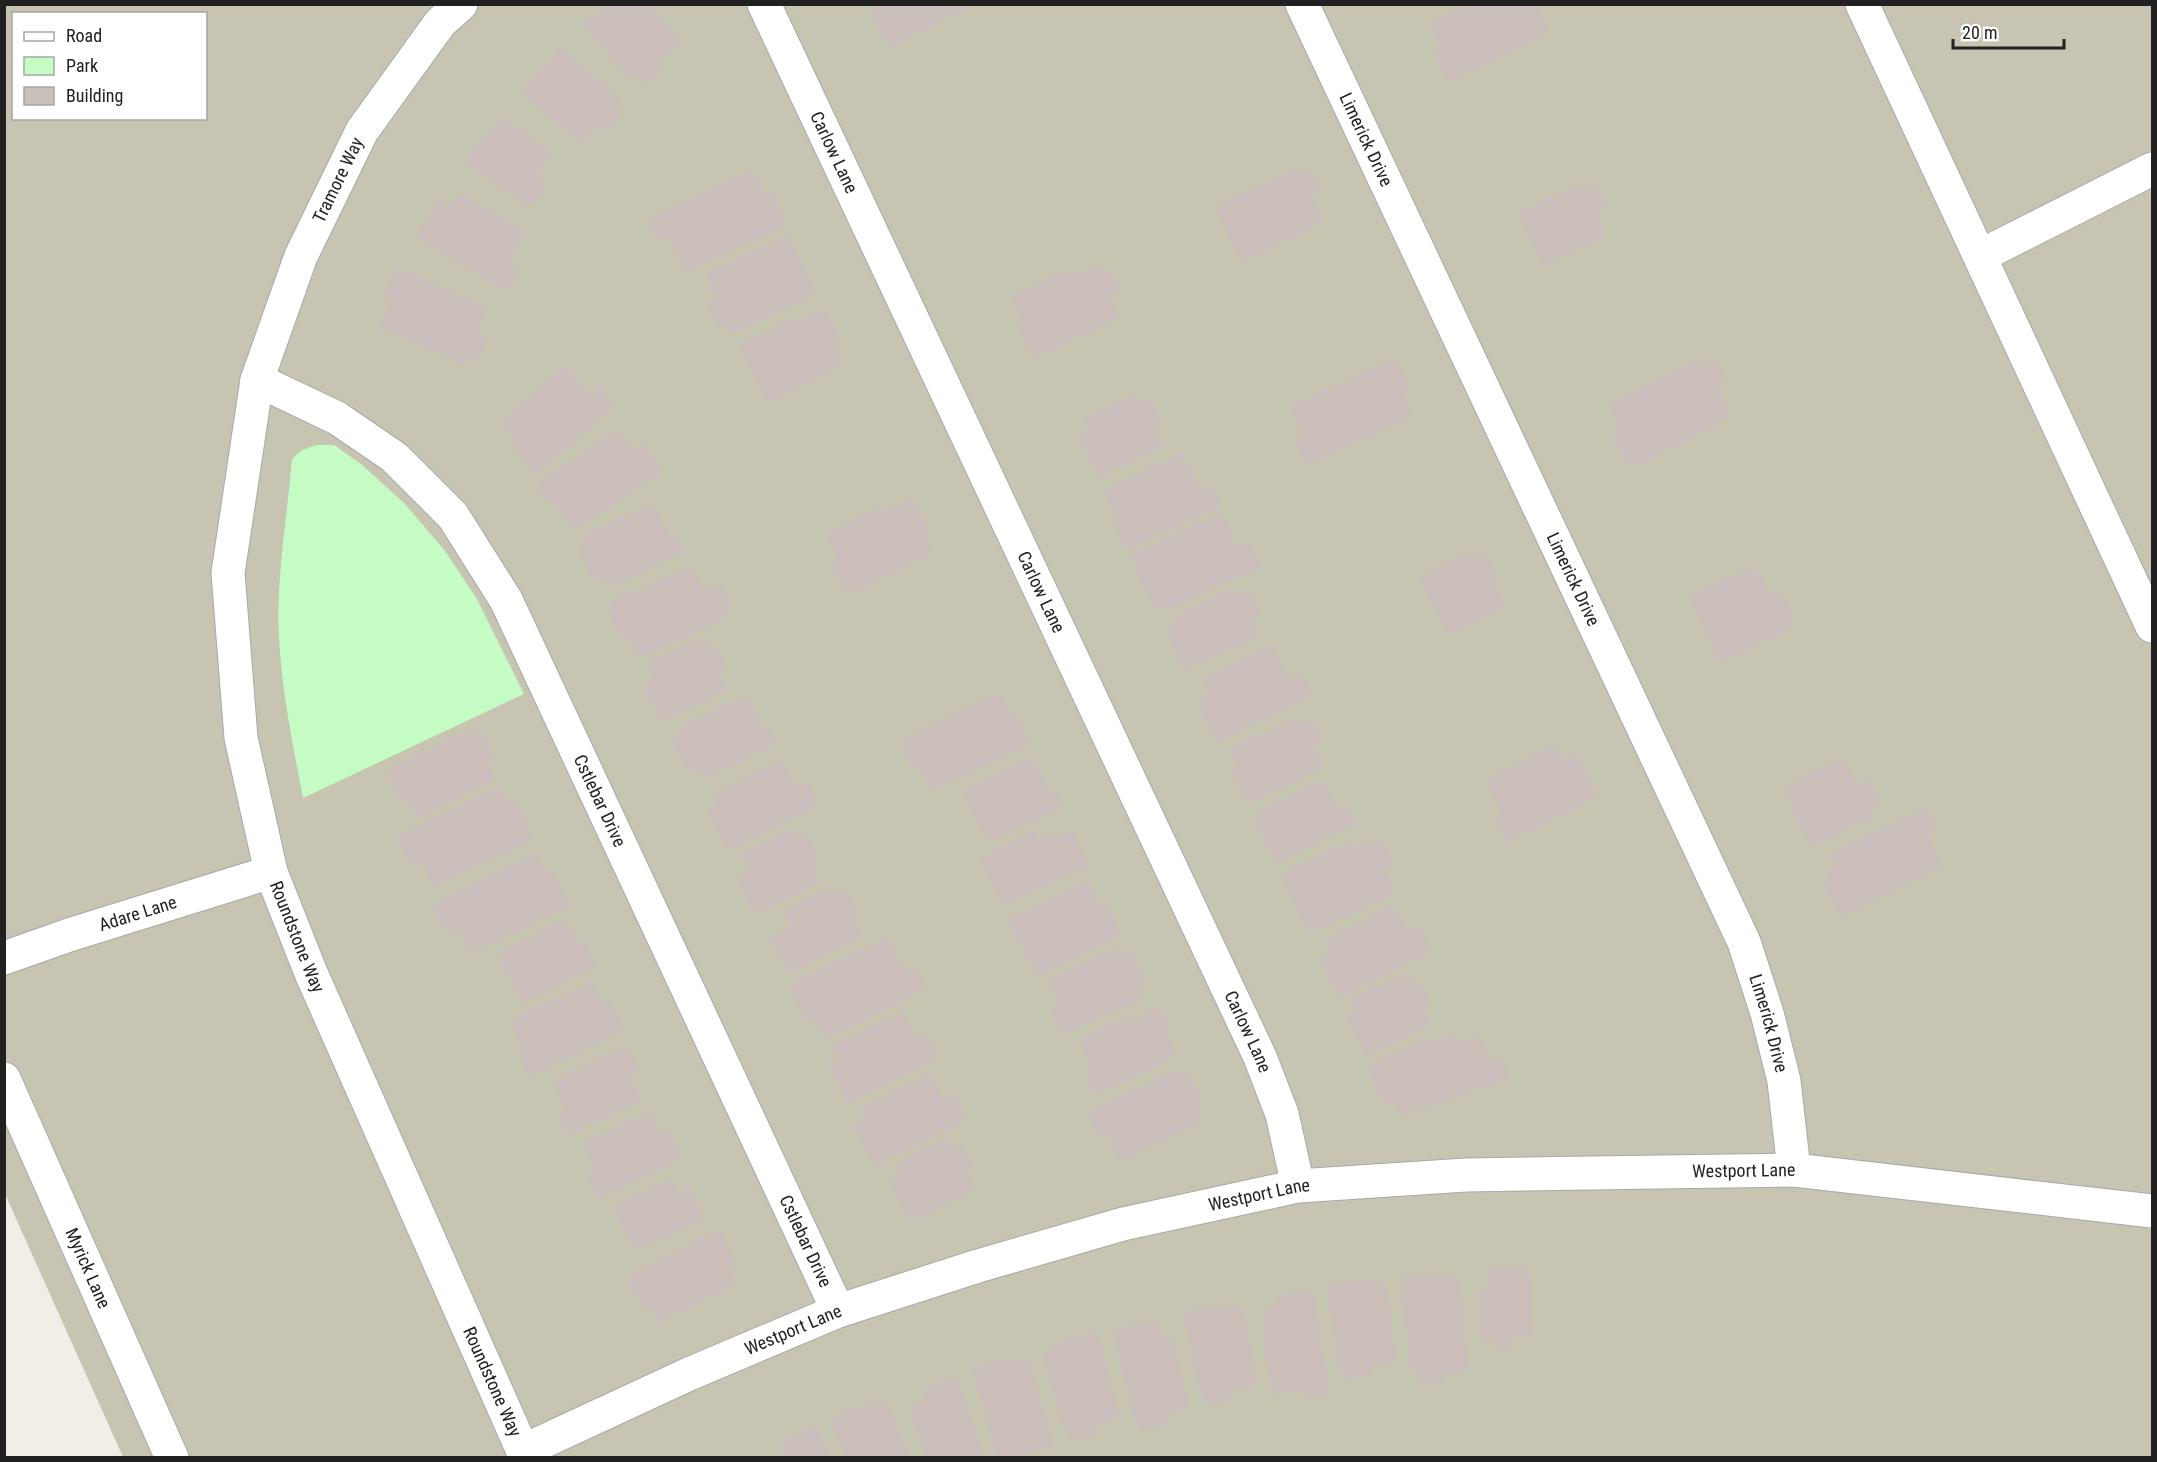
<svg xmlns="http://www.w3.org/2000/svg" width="2157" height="1462" font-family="'Roboto Condensed',sans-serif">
	<rect width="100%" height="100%" fill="#f2ede7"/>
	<path fill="#c7c5b2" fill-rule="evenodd" d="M4 5H2152V1457H123L5 1194ZM14 14H206V118H14Z"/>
	<path fill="#c5fcc4" d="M317 445H334L361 464 405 504 445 551 477 599 524 694 303 798C293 745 282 692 279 638 276 578 287 519 292 459L302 450Z"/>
	<g fill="#cabfba">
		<polygon points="607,4 650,4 682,43 659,62 665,69 644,85 635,73 628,79 583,24"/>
		<polygon points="873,4 976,4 888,48 871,12 875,10"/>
		<polygon points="1468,4 1535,4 1549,34 1448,82 1433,50 1440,46 1429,23"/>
		<polygon points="561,47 620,98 615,104 624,111 608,131 600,125 582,145 521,92"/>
		<polygon points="501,115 553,153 536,176 549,186 534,206 526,201 523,205 465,162"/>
		<polygon points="752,169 764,193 771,189 787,225 685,273 667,235 656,240 646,220"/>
		<polygon points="1296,169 1303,172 1313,171 1322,191 1311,197 1323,223 1240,262 1215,206"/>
		<polygon points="1580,183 1583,189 1596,183 1608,207 1595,213 1606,236 1543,266 1517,213"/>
		<polygon points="458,193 526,232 508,262 521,270 508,292 415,238 438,199 450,206"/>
		<polygon points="789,235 816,294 731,334 727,325 718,328 707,304 718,299 706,274"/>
		<polygon points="1093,266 1102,270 1110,269 1120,289 1109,294 1120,318 1032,359 1016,324 1022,321 1010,296 1066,271 1069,277"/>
		<polygon points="396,267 487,308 476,331 489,337 477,363 467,359 464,364 379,327 391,301 382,298"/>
		<polygon points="825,309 841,341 835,344 845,364 767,403 738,345 794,317 797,323"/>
		<polygon points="1396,357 1411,390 1402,394 1412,416 1306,466 1293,439 1302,435 1289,407"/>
		<polygon points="1715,357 1727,380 1716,386 1732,417 1630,469 1612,433 1620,428 1608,405 1699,359 1700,364"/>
		<polygon points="565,365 591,394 600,385 617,404 536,476 510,447 517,441 500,422"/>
		<polygon points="1135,394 1139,403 1150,398 1162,423 1155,429 1163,446 1098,478 1077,436 1089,430 1083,419"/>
		<polygon points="619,429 632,449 643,442 663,472 573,531 551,498 544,502 537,492 541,480"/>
		<polygon points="1183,453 1199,488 1211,483 1221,506 1126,550 1111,517 1116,515 1104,489"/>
		<polygon points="913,498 930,531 923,534 933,553 854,592 844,591 832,566 840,563 825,534 882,506 885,513"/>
		<polygon points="648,505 656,508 670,538 676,535 684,552 612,586 601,578 592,578 579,550 587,534"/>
		<polygon points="1221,513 1238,549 1249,543 1261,567 1164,611 1153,605 1130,555"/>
		<polygon points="1484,550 1498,579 1493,581 1506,607 1448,635 1419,576 1468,552 1470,556"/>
		<polygon points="693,566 704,591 721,584 732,610 722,614 725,620 638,658 629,639 619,635 608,611 613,600"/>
		<polygon points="1749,568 1761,576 1769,594 1781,588 1794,618 1790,620 1794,628 1719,662 1689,596"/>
		<polygon points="1235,587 1239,596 1252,593 1261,612 1251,621 1259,637 1182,670 1171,643 1170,627 1177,615"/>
		<polygon points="699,638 703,647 714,642 726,667 719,673 727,690 661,722 643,685 655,679 648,663"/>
		<polygon points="1273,645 1289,679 1302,673 1313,696 1216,743 1200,709 1204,707 1199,696 1208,691 1203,678"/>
		<polygon points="999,692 1010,715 1016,712 1031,743 932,791 921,768 912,765 899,740"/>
		<polygon points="742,697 750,700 764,730 770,727 778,743 706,777 696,770 686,770 673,741 681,727"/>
		<polygon points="1299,716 1303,725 1314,721 1324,742 1313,747 1323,768 1247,804 1230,769 1237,766 1229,749"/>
		<polygon points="479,725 497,761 488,765 495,779 418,818 408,799 401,803 385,771"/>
		<polygon points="1556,744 1563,759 1577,753 1599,797 1506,843 1494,818 1502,814 1485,779"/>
		<polygon points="1844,757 1857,785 1869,779 1881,805 1871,810 1874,816 1811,847 1782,787"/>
		<polygon points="783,759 796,787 808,780 820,805 727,851 707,811 718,806 712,794"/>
		<polygon points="1028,759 1036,763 1050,793 1056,789 1064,806 992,840 983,835 962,791"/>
		<polygon points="1323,779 1337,808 1347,803 1356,824 1275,863 1257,828 1261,826 1255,812"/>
		<polygon points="501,787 510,805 517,801 534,839 433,886 421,860 410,866 396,836"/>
		<polygon points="1927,807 1939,831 1928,836 1943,867 1840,917 1824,883 1830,881 1825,870 1836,865 1830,854"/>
		<polygon points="792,829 797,839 807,834 819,859 812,865 821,882 754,914 736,877 748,870 741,854"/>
		<polygon points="1073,830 1089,865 1002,906 979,858 1034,831 1038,840 1052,833 1057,838"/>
		<polygon points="1382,838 1394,864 1383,869 1395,894 1308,934 1280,874 1351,841 1353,848 1368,841 1370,844"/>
		<polygon points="537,854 546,873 552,869 570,906 469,954 457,928 446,934 432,904"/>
		<polygon points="1088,881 1100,904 1106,902 1122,935 1036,977 1008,919"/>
		<polygon points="833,886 838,895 848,890 860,915 853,920 862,937 788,974 769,937 791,927 783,911"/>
		<polygon points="1394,905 1408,932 1420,927 1432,952 1339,997 1319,958 1329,953 1323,940"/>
		<polygon points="562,921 570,924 579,943 584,941 597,966 522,1004 497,953"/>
		<polygon points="888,937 905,971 916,965 927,989 824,1039 814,1018 806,1022 789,985"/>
		<polygon points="1117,948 1121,953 1131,949 1147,983 1139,987 1144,998 1062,1035 1050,1009 1059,1005 1047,980"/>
		<polygon points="1403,974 1407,983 1418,978 1430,1003 1423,1008 1431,1025 1366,1057 1345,1015 1357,1010 1352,998"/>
		<polygon points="592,981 602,1003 610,999 625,1030 529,1077 517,1051 524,1048 510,1021"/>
		<polygon points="1159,1006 1171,1030 1166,1032 1177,1056 1095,1095 1085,1075 1092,1068 1079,1040 1133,1014 1135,1019"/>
		<polygon points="903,1011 916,1039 928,1033 940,1058 847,1104 827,1064 838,1058 832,1046"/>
		<polygon points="1454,1035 1456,1043 1480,1035 1489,1061 1502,1056 1510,1079 1400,1116 1395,1103 1383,1103 1367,1064 1429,1038 1434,1042"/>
		<polygon points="628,1045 640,1071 629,1076 641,1101 567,1135 558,1116 566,1109 552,1080"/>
		<polygon points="1174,1071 1178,1076 1188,1071 1204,1106 1197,1110 1202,1121 1119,1161 1107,1136 1100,1139 1087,1112"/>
		<polygon points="930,1073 944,1101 955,1095 967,1120 874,1166 855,1126 865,1121 859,1109"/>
		<polygon points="651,1111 661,1134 669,1130 682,1158 597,1198 588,1178 596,1171 583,1143"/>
		<polygon points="946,1138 951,1147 961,1142 973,1167 967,1172 975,1190 909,1222 889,1180 901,1174 895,1163"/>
		<polygon points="671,1179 678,1193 689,1188 704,1218 634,1251 613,1206"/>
		<polygon points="720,1229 738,1266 729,1270 736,1284 658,1323 649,1304 642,1308 626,1276"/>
		<polygon points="1530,1266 1533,1336 1513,1336 1514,1350 1495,1350 1491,1339 1480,1339 1477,1292 1489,1291 1488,1269"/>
		<polygon points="1439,1273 1443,1277 1459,1275 1469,1371 1444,1373 1445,1383 1418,1386 1417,1371 1410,1370 1400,1277"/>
		<polygon points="1365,1280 1369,1283 1386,1281 1397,1362 1370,1365 1372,1375 1343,1379 1341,1365 1338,1364 1327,1285"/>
		<polygon points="1313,1290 1330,1395 1307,1399 1302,1390 1272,1395 1262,1336 1267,1336 1263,1309 1278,1307 1276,1296"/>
		<polygon points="1221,1305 1225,1308 1242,1305 1258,1385 1232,1390 1234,1400 1205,1406 1202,1391 1199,1390 1183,1312"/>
		<polygon points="1158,1319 1163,1339 1173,1337 1189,1408 1166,1413 1169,1424 1141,1431 1138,1419 1134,1419 1113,1330"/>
		<polygon points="1097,1331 1120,1417 1095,1424 1098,1434 1071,1441 1067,1427 1063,1427 1042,1353 1061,1347 1060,1342"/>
		<polygon points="1029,1358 1054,1446 1028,1454 1029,1458 997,1458 972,1369 1008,1359 1013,1362"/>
		<polygon points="956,1376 985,1458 927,1458 909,1407 926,1401 922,1389"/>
		<polygon points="877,1399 879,1404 886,1401 910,1458 847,1458 830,1419"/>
		<polygon points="817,1426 829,1458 770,1458 787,1451 782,1440"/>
	</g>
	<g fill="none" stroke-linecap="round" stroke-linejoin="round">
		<defs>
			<g id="minor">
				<path id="s1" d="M461 4 440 23 362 131 301 256 257 380 228 573 241 738 271 872 311 973 526 1458"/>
				<path id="s2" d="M764 4 1260 1057 1282 1114 1298 1186"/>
				<path id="s3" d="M1302 4 1744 942 1767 1013 1784 1081 1794 1170"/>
				<polyline points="1862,4 2152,626"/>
				<polyline points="1980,256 2152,169"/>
				<path id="s4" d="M257 380 337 418 394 457 453 516 506 600 838 1311"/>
				<path id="s5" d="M4 958 69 935 271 872"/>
				<path id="s6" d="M4 1079 172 1458"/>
				<path id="s7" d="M523 1451 689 1374 838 1311 978 1266 1123 1224 1298 1186 1466 1175 1794 1170 2152 1211"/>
			</g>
		</defs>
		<use href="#minor" stroke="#a8a8a8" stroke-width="35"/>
		<use href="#minor" stroke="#fff" stroke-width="33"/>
	</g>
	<g text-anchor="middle" stroke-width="4.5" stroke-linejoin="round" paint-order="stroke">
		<g font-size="18" fill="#212121" stroke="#fff">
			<text dy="6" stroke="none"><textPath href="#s3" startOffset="150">Limerick Drive</textPath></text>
			<text dy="6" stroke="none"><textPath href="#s2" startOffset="164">Carlow Lane</textPath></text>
			<text transform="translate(338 180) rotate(-64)" y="6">Tramore Way</text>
			<text dy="6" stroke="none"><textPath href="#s3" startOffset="636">Limerick Drive</textPath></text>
			<text dy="6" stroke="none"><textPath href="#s2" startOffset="650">Carlow Lane</textPath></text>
			<text dy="6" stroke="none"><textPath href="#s4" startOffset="562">Cstlebar Drive</textPath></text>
			<text dy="6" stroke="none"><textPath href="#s5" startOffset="141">Adare Lane</textPath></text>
			<text dy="6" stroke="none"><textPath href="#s1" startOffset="1000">Roundstone Way</textPath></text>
			<text dy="6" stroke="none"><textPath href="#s3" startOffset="1122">Limerick Drive</textPath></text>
			<text dy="6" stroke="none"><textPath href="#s2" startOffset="1136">Carlow Lane</textPath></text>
			<text dy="6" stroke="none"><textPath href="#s7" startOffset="1268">Westport Lane</textPath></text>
			<text dy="6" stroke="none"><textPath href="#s7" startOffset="782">Westport Lane</textPath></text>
			<text dy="6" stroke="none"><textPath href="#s4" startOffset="1048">Cstlebar Drive</textPath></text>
			<text dy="6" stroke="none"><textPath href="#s6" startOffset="207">Myrick Lane</textPath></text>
			<text dy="6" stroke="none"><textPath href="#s7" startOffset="296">Westport Lane</textPath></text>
			<text dy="6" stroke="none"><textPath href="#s1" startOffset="1486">Roundstone Way</textPath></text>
		</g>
	</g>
	<rect width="2157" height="1462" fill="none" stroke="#212121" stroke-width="12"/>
	<rect x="12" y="12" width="195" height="108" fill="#ffffff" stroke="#a6a6a6" stroke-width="1.5"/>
	<rect x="24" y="32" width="30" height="9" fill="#ffffff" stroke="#a6a6a6" stroke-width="1.5"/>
	<text x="66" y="42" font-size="18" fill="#212121">Road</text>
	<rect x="24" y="57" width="30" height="18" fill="#c5fcc4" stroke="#a6a6a6" stroke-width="1.5"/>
	<text x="66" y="72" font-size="18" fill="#212121">Park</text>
	<rect x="24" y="87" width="30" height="18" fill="#cabfba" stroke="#a6a6a6" stroke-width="1.5"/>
	<text x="66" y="102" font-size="18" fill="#212121">Building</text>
	<path d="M1953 39v9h111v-9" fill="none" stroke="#212121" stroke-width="3"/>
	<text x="1962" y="39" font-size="18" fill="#212121" stroke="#ffffff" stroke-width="4.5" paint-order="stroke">20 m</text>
</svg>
